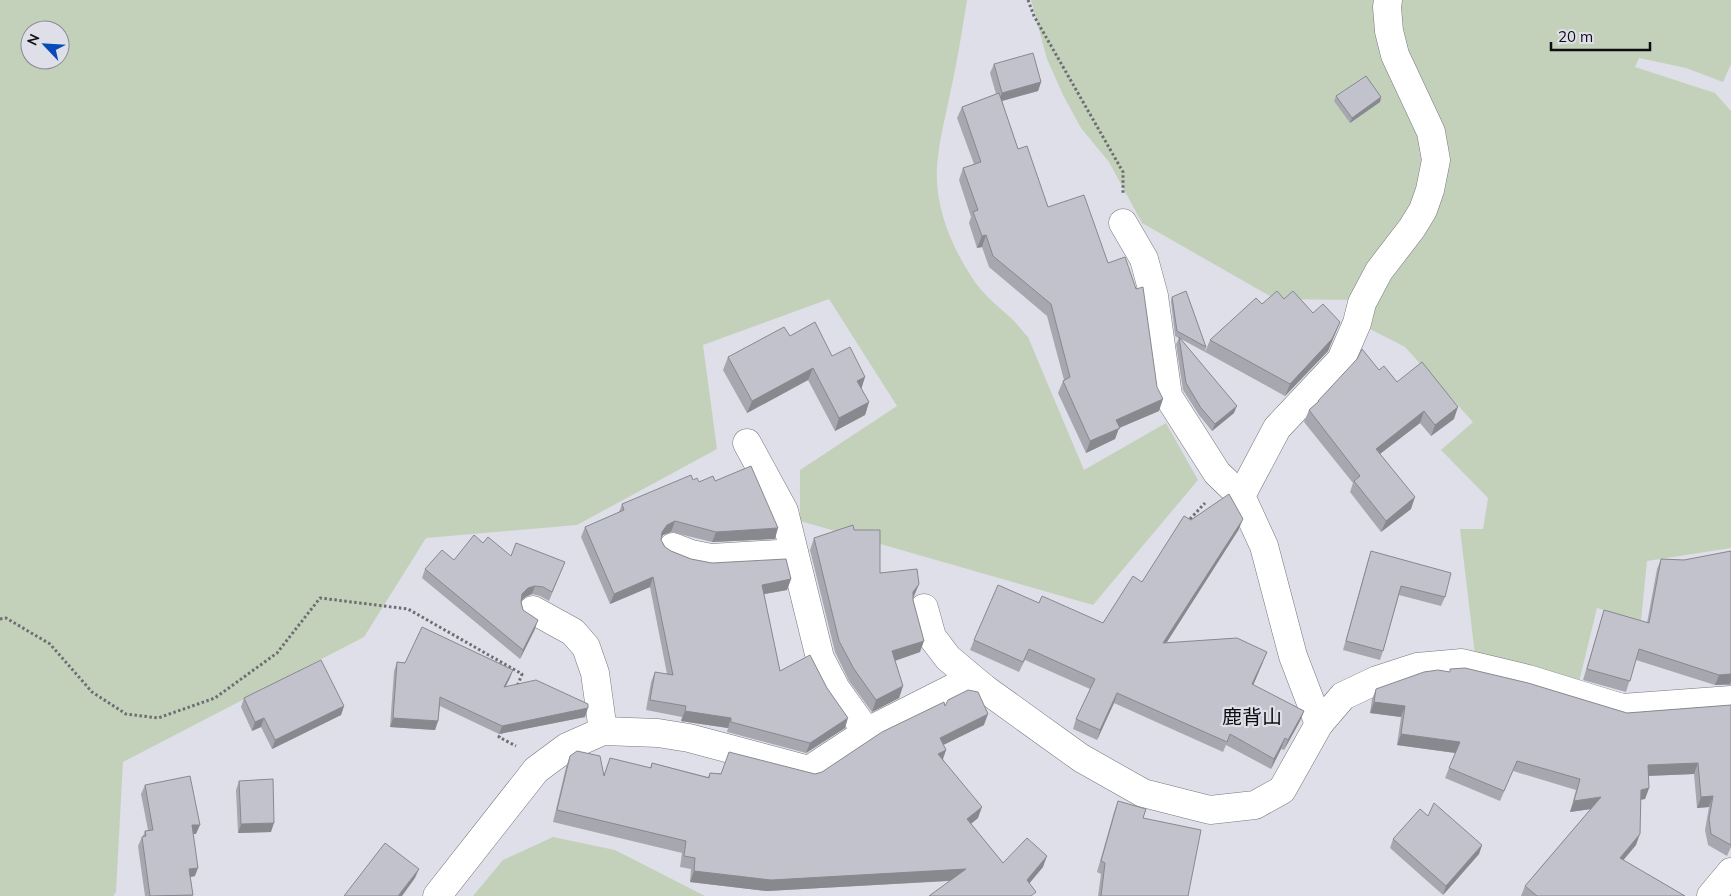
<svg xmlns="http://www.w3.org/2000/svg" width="1731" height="896" font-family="Mulish,'Noto Sans JP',sans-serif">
	<rect width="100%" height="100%" fill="#dfdfe9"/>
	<g fill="#c4d1ba" fill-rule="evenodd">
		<path d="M0 0H967C962 31 957 63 950 94 946 115 940 136 938 157 932 199 949 242 971 276 982 294 998 306 1013 320 1018 325 1023 332 1028 337L1084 470 1166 423 1198 480 1093 605 800 521V470L897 406 829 299 703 345 717 449 577 525 426 538 364 637 123 762 116 892 113 896H0ZM30 30H60V60H30Z"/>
		<polygon points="1031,0 1380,0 1428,157 1415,207 1354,300 1275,299 1142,223 1109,162 1081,128 1063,95 1047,59"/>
		<polygon points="1398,0 1731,0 1731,64 1723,82 1686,68 1639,58 1635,67 1715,93 1731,111 1731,548 1647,561 1641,621 1597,608 1578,686 1475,655 1460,529 1483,529 1488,498 1441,450 1473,422 1405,347 1366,327 1371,308 1439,195 1404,59"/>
		<polygon points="553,837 615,850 705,896 473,896 503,860"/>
	</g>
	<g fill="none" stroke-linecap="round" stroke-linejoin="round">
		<defs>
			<g id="street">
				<polyline points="1123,223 1144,259 1154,296 1168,396 1217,473 1241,496"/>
				<polyline points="747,443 784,511 820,658 836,689 867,732"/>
				<polyline points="673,547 691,554 711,558 794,553"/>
				<polyline points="924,608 932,637 948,658 985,689"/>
				<polyline points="533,610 573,632 586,647 595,673 603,731"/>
				<polyline points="1319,724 1293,656 1264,546 1241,496 1277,428 1341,360 1357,323 1362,303 1379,271 1412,228 1423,210 1430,190 1436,160 1431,132 1395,55 1389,31 1387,7 1388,0"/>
				<polyline points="437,896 536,770 567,747 603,731 658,733 689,738 809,770 870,730 959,685 985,689 1081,758 1143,793 1210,810 1255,805 1282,790 1319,724 1343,696 1377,680 1417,667 1462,663 1528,679 1622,708 1731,700"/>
				<polyline points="1711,896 1731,872"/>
			</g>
		</defs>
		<use href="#street" stroke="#77767f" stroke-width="29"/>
		<g stroke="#6d6d73" stroke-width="3" stroke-dasharray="2.5 2.5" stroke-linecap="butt">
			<polyline points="1028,0 1034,16 1123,172 1123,194"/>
			<polyline points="1190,519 1205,503"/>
			<polyline points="0,619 6,618 50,644 92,692 126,714 158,718 215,698 277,653 320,598 408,609 522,674 517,687"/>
			<polyline points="502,731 499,737 516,746"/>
		</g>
		<use href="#street" stroke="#fff" stroke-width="28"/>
	</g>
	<g fill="#a7a7af">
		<polygon points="994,64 1041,82 1038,91 1002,101 1018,149 1048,207 1159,411 1119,428 1115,439 1086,453 1058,393 1063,381 1064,380 1047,316 989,267 982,247 977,248 969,223 971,217 959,180 963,168 974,164 957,118 962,107 996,94 990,73"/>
		<polygon points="1336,96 1381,97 1380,102 1350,123 1334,101"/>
		<polygon points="1172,297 1206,347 1205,352 1181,339 1234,413 1212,431 1199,415 1183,390 1176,344 1179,338 1175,336 1171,301"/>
		<polygon points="1284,299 1313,313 1340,322 1328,351 1285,396 1205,352 1210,340"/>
		<polygon points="790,336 832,356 865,377 861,388 869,402 865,415 835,431 808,380 747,413 723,370 728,357"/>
		<polygon points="1379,370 1454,419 1431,436 1420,423 1380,454 1411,509 1381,532 1350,492 1353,483 1304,422 1309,410 1317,403 1318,401"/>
		<polygon points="693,480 699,482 715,481 775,539 712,542 671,532 663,535 662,537 661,540 665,547 671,551 691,559 791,579 787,590 764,594 780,671 845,728 806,753 727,732 728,728 681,721 682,717 646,710 651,682 655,672 667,674 650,587 610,604 581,537 585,527 619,512 622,504"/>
		<polygon points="1191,520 1239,529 1166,643 1263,662 1253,685 1304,711 1300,721 1284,750 1281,749 1271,769 1226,745 1223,752 1114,703 1097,740 1073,729 1076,719 1090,689 1025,660 1019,672 970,650 974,640 1039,603 1103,623 1142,582"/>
		<polygon points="854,530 880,573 919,584 913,598 920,652 895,661 903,686 899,698 872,712 849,681 835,652 810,550 814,538"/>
		<polygon points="1371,551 1445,597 1441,606 1399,595 1383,651 1380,660 1343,650 1368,560"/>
		<polygon points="1731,551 1731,685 1715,685 1636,660 1626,692 1583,680 1604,610 1647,623 1657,569 1661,559 1684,560"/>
		<polygon points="511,556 565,562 549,601 540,596 532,594 525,597 521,601 523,610 535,629 520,659 422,578 425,569 454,560"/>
		<polygon points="397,662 513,670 505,687 585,717 499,734 440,706 438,721 435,730 390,727 394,671"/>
		<polygon points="1376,689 1627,713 1731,705 1731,847 1727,856 1708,845 1705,830 1709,807 1697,808 1694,774 1648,776 1649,788 1645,799 1641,800 1636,845 1623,860 1685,896 1521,896 1525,886 1591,809 1570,812 1576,790 1513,771 1500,801 1445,778 1455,753 1397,745 1401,717 1370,713 1372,699"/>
		<polygon points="244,698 344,706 341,715 272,749 261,727 252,731 241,707"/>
		<polygon points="945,706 984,725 943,745 946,750 943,759 978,818 971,824 1003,863 1043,867 1029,883 950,881 767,891 690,882 691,869 680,867 682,853 553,822 566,767 570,756 604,774 610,758 650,768 652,763 708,777 710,773 815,774 822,772"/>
		<polygon points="239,781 271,832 238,833 236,790"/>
		<polygon points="145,785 196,834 193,834 195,876 190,877 193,896 145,896 138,846 142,837 143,836 145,831 148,830 141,794"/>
		<polygon points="1118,801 1143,818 1188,896 1098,896 1101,874 1097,872 1114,812"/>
		<polygon points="1393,839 1482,845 1479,854 1443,895 1390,848"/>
	</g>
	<g fill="#88888f">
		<polygon points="1041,82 1038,91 998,102 1002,93"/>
		<polygon points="1381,97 1380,102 1350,123 1352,118"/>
		<polygon points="986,235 982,247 977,248 982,236"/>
		<polygon points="1340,322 1328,351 1285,396 1290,384"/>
		<polygon points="813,368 808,380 747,413 752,401"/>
		<polygon points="865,377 861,390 857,381"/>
		<polygon points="1163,399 1159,411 1119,428 1115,439 1086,453 1090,441 1116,420"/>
		<polygon points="869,402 865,415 835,431 839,418"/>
		<polygon points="1237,406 1234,413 1212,431 1215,424"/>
		<polygon points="1458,407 1454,419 1431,436 1435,425"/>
		<polygon points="1424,411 1420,423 1372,460 1376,449"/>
		<polygon points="1415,497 1411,509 1381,532 1386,521"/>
		<polygon points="1243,519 1239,529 1160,653 1163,643"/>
		<polygon points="675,521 671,532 663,535 658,542 662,532 667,525"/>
		<polygon points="778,528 775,539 712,542 716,532"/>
		<polygon points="653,577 650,587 610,604 614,594"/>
		<polygon points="791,579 787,590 759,595 762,585"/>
		<polygon points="919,584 914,596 909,604 913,592"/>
		<polygon points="535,586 532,594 525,597 519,603 522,594 528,588"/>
		<polygon points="538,620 535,629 520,659 523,650"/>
		<polygon points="924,641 920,652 888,663 892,651"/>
		<polygon points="1267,652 1263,662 1249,695 1252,684"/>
		<polygon points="513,670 510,678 501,696 504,687"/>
		<polygon points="1731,674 1731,681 1730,684 1715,685 1719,675"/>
		<polygon points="903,686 899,698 872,712 876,700"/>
		<polygon points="1117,693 1114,703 1097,740 1100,730"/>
		<polygon points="1374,702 1405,706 1401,717 1370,713"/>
		<polygon points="344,706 341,715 272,749 275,740"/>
		<polygon points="588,708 585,717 499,734 502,726"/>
		<polygon points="685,711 731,718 728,728 681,721"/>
		<polygon points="1304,711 1300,721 1284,750 1288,740"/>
		<polygon points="988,714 984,725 935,749 940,738"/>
		<polygon points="264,718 261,727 252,731 255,722"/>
		<polygon points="393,718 438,721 435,730 390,727"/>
		<polygon points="848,718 845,728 806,753 810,743"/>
		<polygon points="1401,734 1460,742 1456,753 1397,745"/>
		<polygon points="1285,738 1281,749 1271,769 1274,759"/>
		<polygon points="946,750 942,761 938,754"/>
		<polygon points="1698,763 1694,774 1644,776 1648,765"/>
		<polygon points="1649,788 1645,799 1637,800 1641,790"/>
		<polygon points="1713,796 1709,807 1697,808 1701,797"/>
		<polygon points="1601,797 1598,808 1570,812 1574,801"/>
		<polygon points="982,807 978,818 963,830 967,819"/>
		<polygon points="274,823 271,832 238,833 241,824"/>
		<polygon points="192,825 200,825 196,834 189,834"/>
		<polygon points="1640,834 1636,845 1616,869 1620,858"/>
		<polygon points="1482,845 1479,854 1443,895 1446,886"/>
		<polygon points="1047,856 1043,867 1023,891 1027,880"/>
		<polygon points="198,868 195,876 186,878 189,869"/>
		<polygon points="419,869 415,878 402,896 398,896"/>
		<polygon points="966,869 962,880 767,891 690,882 694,871"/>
	</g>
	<g fill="#c2c2cc" stroke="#88888f">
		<polygon points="1033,53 1041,82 1002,93 994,64"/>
		<polygon points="1366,76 1381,97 1352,118 1336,96"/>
		<polygon points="999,93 1018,149 1027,146 1048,207 1084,195 1108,263 1125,257 1136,289 1143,287 1157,387 1163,399 1116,420 1120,428 1090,441 1063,381 1070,377 1051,304 993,256 986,235 982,236 973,212 978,210 963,168 981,162 962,107"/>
		<polygon points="1186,291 1206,347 1177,331 1172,297"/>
		<polygon points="1277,291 1284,299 1293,291 1313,313 1323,304 1340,322 1332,339 1290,384 1210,340 1256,298 1262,304"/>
		<polygon points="815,322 832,356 850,347 865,377 857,381 869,402 839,418 813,368 752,401 728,357 784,327 790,336"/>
		<polygon points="1179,337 1237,406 1215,424 1201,408 1186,383"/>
		<polygon points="1362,349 1379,370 1384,366 1397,382 1422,362 1458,407 1435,425 1424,411 1376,449 1415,497 1386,521 1354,481 1360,476 1309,410 1319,401 1318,401 1357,359"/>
		<polygon points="751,466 778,528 716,532 675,521 667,525 662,532 661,540 665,547 671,551 691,559 712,563 786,559 791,579 762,585 780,671 810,655 827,688 848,718 810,743 731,722 731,718 685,711 686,706 650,700 655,672 673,675 653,577 614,594 585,527 624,510 622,504 691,475 693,480 697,478 699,482 713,476 715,481"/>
		<polygon points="1229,494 1243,519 1163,643 1237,638 1267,652 1252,684 1304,711 1288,740 1285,738 1274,759 1230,734 1227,742 1117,693 1100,730 1076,719 1095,679 1029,649 1023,662 974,640 998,585 1039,603 1042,596 1103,623 1133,576 1142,582 1184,516 1191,520"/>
		<polygon points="853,525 854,530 880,530 880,573 917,569 919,584 913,592 913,600 924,641 892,651 903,686 876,700 854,669 839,641 814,538"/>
		<polygon points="474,535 483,543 488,537 511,556 516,543 565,562 552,592 543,587 535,586 528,588 522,594 521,602 523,610 538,620 523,650 425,569 442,550 454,560"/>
		<polygon points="1371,551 1451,573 1445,597 1401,586 1383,651 1346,641"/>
		<polygon points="1731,551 1731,674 1719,675 1639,649 1630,681 1587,669 1604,610 1649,623 1661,559 1684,560"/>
		<polygon points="422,627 513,670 504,687 536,680 588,704 588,708 502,726 440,697 438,721 393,718 397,662 405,663"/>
		<polygon points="321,660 344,706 275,740 264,718 255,722 244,698"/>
		<polygon points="1465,668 1528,683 1627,713 1731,705 1731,845 1711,834 1709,819 1713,796 1701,797 1698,763 1648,765 1649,788 1641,790 1640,834 1620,858 1685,896 1537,896 1525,886 1601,797 1574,801 1580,779 1517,761 1504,791 1449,768 1460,742 1401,734 1405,706 1374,702 1376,689 1424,672 1438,670 1450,672 1450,669"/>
		<polygon points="968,690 978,692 988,714 940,738 946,750 938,754 982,807 967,819 1003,863 1027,838 1047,856 1027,880 1036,892 1031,896 929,896 966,869 771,880 694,871 695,858 684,856 686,841 557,810 570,756 577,751 600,756 604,776 610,758 651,768 652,763 709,778 710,773 721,774 729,752 815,774 822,772 882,732 944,702 945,706 948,700"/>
		<polygon points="190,776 200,825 192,825 198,868 189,869 193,895 150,896 142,837 146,836 145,831 153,830 145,785"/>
		<polygon points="273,779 274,823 241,824 239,781"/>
		<polygon points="1118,801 1146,809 1143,818 1201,830 1188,896 1101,896 1105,863 1101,861"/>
		<polygon points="1434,803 1482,845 1446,886 1393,839 1420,809 1428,816"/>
		<polygon points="385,843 419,869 398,896 344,896"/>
	</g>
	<g text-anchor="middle" stroke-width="4.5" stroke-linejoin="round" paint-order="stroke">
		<g font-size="20" fill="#0e0e11" stroke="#dfdfe9">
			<text x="1252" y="724">鹿背山</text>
		</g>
	</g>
	<g transform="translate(45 45) rotate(295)"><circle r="24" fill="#dfdfe9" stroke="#8b8b93"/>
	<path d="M0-4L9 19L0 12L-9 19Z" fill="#0a4cb7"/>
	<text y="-8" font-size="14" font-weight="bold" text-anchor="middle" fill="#0e0e11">N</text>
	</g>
	<path d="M1551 42v8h99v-8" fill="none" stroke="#0e0e11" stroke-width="2.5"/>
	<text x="1558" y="42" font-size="15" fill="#0e0e11" stroke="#dfdfe9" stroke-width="4" paint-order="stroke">20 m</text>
</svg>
